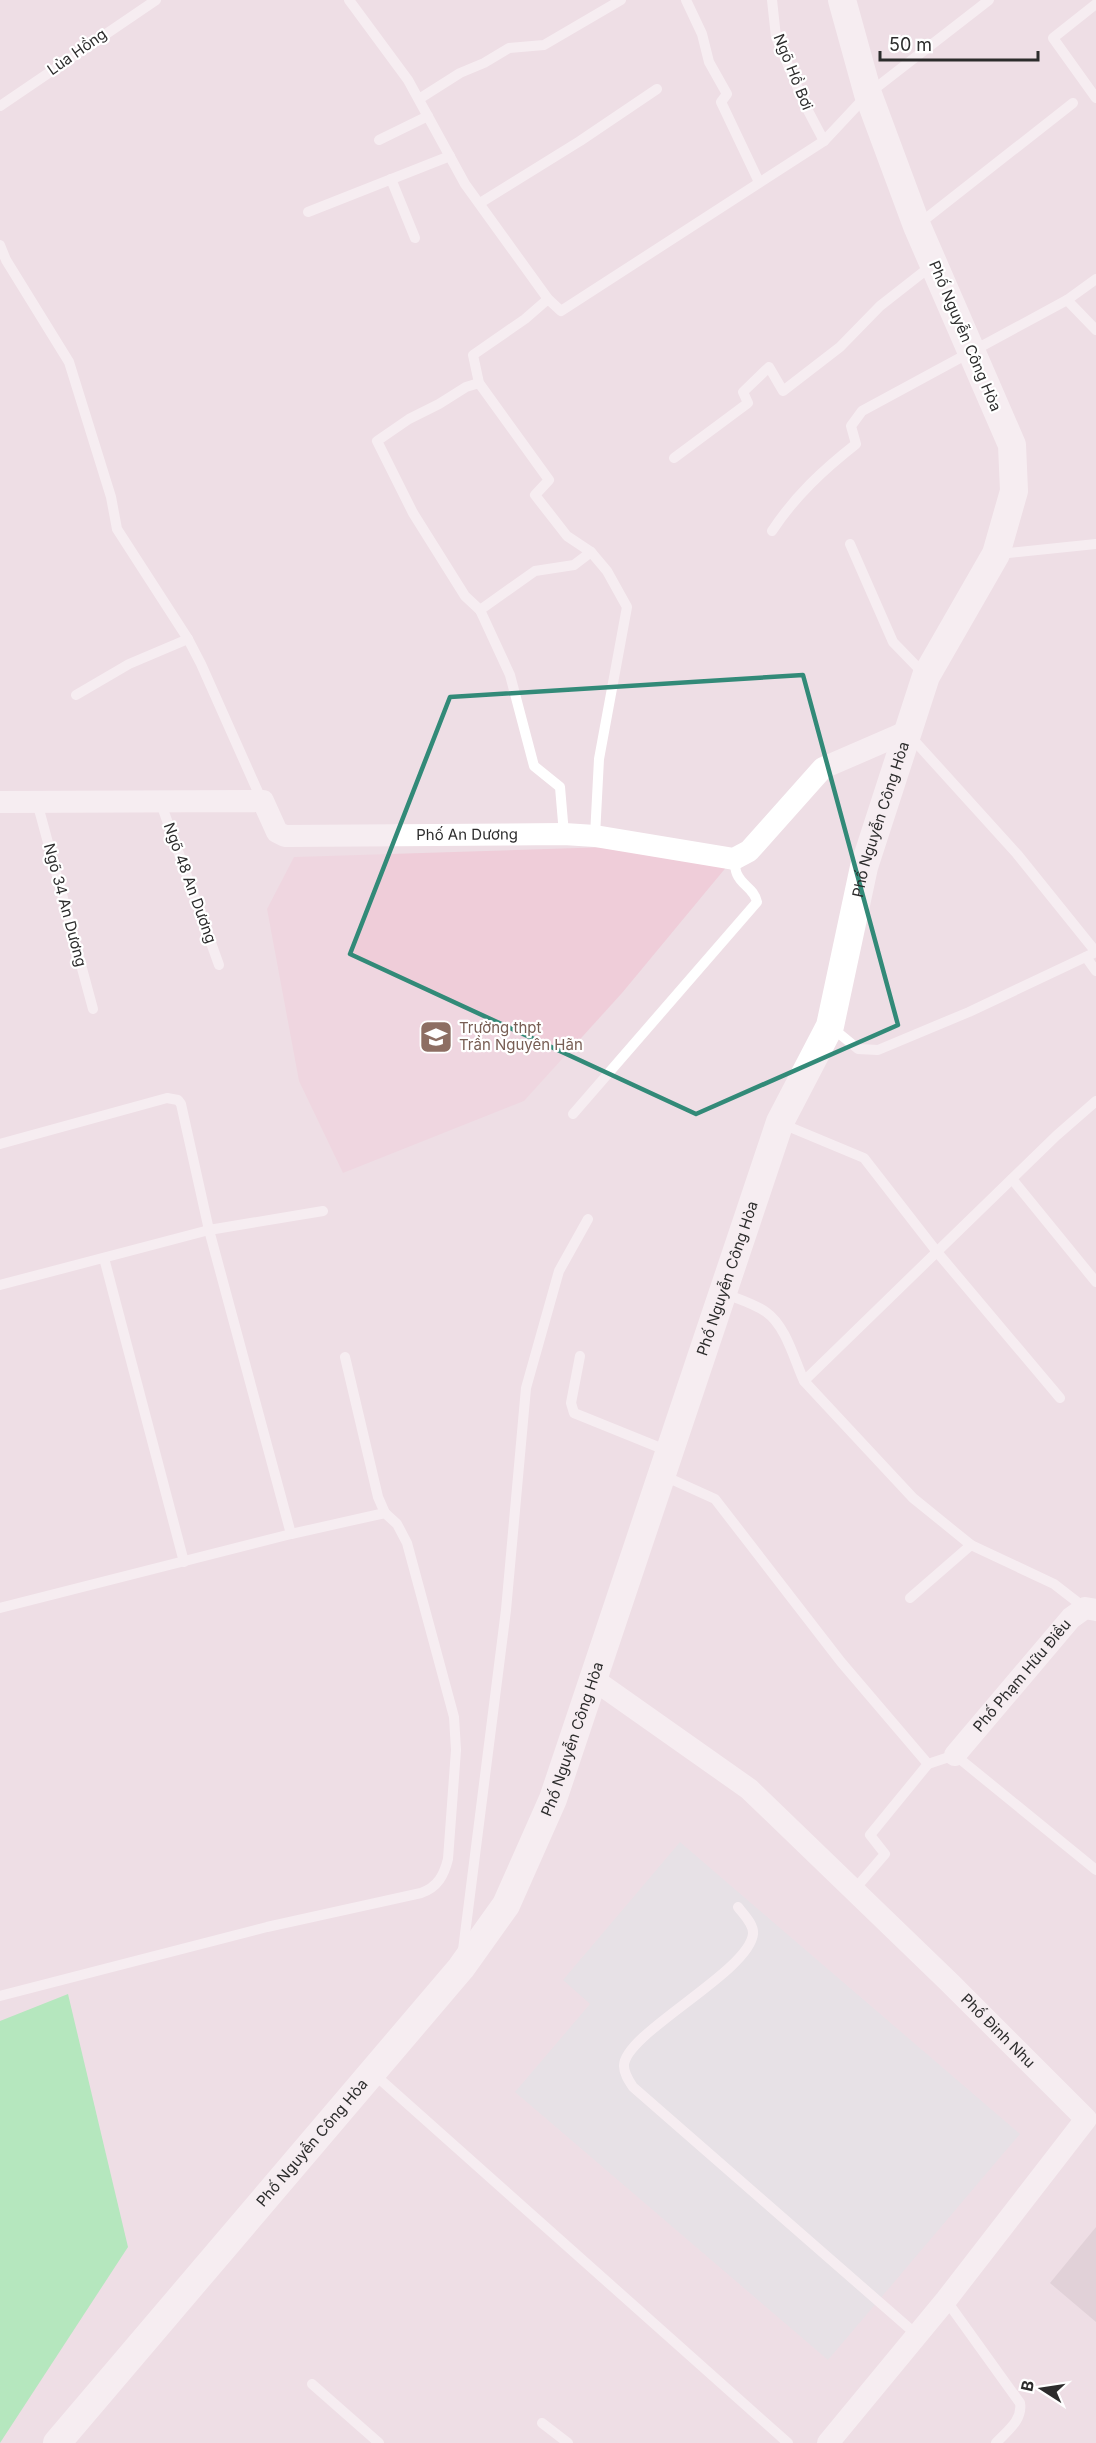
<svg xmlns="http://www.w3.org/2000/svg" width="1096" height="2443" font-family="Inter,sans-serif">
	<rect width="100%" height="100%" fill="#eedee5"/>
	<polygon fill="#dee4e6" points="680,1842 1020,2134 828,2360 515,2092 590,2004 563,1980"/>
	<polygon fill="#efcdd9" points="610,847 728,865 622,993 524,1101 343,1173 299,1081 267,909 294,857"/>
	<polygon fill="#6ff28e" points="68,1994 128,2247 0,2443 0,2021"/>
	<polygon fill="#d0c2c8" points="1096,2227 1096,2322 1050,2283"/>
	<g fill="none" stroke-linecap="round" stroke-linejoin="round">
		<g stroke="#fff" stroke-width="10">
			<polyline points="349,0 408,80 465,184 548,299 561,311 824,141 868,94 989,0"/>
			<polyline points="686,0 702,34 709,62 727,94 721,102 759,182"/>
			<polyline points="772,0 776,37 805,105 824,141"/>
			<polyline points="1096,4 1053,38 1096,98"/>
			<polyline points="419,99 460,73 484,63 509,48 544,45 621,0"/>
			<polyline points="0,106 156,0"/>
			<polyline points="379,140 428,116"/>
			<polyline points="391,179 415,238"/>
			<polyline points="480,203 580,141 657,89"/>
			<polyline points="308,212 450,156"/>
			<polyline points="919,224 1073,103"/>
			<polyline points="0,245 6,260 69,362 111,497 117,529 188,639 201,664 262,801"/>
			<polyline points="548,299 525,319 473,355 479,383 549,480 535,495 567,536 591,552 607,571 627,607 599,759 595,836"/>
			<polyline points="1067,300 1096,330"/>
			<polyline points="479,383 466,387 439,404 409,419 377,441 413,513 465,596 480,610 535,571 574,565 591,552"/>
			<polyline points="674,458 748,403 743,392 769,367 783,391 840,347 880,306 931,266"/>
			<path d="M772 531C795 496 823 470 856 444L851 426 862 411 1067 300 1096 279"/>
			<polyline points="850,544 893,642 924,674"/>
			<polyline points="999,554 1096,544"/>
			<polyline points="480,610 510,675 534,766 560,787 564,834"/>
			<polyline points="76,695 129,664 188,639"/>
			<polyline points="911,737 1017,854 1096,952"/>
			<polyline points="160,801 219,965"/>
			<polyline points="37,802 93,1009"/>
			<polyline points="1086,957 1096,971"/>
			<polyline points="830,1026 858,1049 878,1050 969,1012 1096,952"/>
			<path d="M573 1114 757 902C754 888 742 886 737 874 735 870 735 864 734 859"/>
			<polyline points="780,1123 864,1158 937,1252 1060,1398"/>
			<polyline points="0,1144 167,1098 178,1100 181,1104 209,1230 291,1534"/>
			<polyline points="1012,1179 1096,1282"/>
			<polyline points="104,1258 184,1562"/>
			<polyline points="0,1285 209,1230 323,1211"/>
			<path d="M723 1293C738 1299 753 1303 766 1312 786 1326 794 1359 804 1381L1056 1136 1096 1101"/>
			<polyline points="580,1356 571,1403 574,1413 668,1451"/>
			<polyline points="804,1381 913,1498 971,1545 1054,1584 1085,1608"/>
			<polyline points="662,1475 715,1499 841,1662 928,1764 955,1755 1096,1870"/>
			<polyline points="910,1598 971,1545"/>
			<polyline points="0,1608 291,1534 385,1513"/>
			<polyline points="854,1890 885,1854 870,1835 928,1764"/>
			<path d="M738 1907C743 1914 754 1924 753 1934 749 1972 623 2034 624 2066 624 2074 629 2081 633 2087L917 2335"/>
			<polyline points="463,1950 506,1610 526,1388 559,1271 588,1219"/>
			<path d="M0 1996 267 1927 421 1893C438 1887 444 1875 448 1859L456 1750 454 1717 407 1543 397 1524 385 1513 378 1497 345 1357"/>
			<polyline points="374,2074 788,2443"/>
			<path d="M946 2300 1020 2403C1023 2420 1007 2431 996 2443"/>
			<polyline points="312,2384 379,2443"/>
			<polyline points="542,2423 568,2443"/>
		</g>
		<g stroke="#fff" stroke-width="22">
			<path id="s1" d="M0 802 263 801 277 832 285 836 564 834 595 836 734 859 749 851 823 768 906 732"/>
			<path id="s2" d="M593 1679 749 1789 950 1983 1086 2119 946 2300 828 2443"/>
			<path id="s3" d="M955 1755 1071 1618 1085 1608 1096 1610"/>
		</g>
		<path stroke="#fff" stroke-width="28" id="s4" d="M57 2443 461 1968 506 1905 553 1799 780 1122 830 1026 864 867 926 676 996 554 1014 491 1012 445 917 226 868 94 842 0"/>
	</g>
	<path d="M0 0H1096V2443H0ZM803 675 898 1025 696 1114 350 954 450 697Z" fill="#eedee5" fill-opacity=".55" fill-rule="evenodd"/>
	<path fill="none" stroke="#328a78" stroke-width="4.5" stroke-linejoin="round" d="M803 675 898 1025 696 1114 350 954 450 697Z"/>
	<defs>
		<symbol id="school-square" viewBox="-11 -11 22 22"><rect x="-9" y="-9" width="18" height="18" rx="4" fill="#8d6e63" stroke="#fff"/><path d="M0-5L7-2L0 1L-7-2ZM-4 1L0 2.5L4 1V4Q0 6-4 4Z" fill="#fff"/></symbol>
	</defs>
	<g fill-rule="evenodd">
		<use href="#school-square" x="417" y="1018" width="38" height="38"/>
	</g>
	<g text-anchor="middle" stroke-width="4.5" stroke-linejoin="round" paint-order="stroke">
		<g font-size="15" fill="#2c2c2c" stroke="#fff">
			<text transform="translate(77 52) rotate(-35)" y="5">Lủa Hồng</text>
			<text transform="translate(793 72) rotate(68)" y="5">Ngõ Hồ Bơi</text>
			<text transform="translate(965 336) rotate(67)" y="5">Phố Nguyễn Công Hòa</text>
			<text dy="5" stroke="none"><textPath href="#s4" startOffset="1852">Phố Nguyễn Công Hòa</textPath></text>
			<text dy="5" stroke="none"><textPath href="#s1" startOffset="488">Phố An Dương</textPath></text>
			<text transform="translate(190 883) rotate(70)" y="5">Ngõ 48 An Dương</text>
			<text transform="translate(65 905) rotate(75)" y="5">Ngõ 34 An Dương</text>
			<text dy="5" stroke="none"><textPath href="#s4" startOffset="1366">Phố Nguyễn Công Hòa</textPath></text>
			<text dy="5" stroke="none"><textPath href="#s3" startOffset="104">Phố Phạm Hữu Điều</textPath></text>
			<text dy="5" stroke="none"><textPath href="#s4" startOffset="880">Phố Nguyễn Công Hòa</textPath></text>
			<text dy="5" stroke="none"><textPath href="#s2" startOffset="538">Phố Đinh Nhu</textPath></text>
			<text dy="5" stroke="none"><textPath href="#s4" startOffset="394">Phố Nguyễn Công Hòa</textPath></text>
		</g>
		<g font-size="15" fill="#785e54" stroke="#fff" text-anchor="start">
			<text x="459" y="1033">Trường thpt<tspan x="459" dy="17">Trần Nguyên Hãn</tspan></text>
		</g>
	</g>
	<g transform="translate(1042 2389) rotate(282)" stroke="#ffffff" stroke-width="4.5" paint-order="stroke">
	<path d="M0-4.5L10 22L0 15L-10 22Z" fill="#2c2c2c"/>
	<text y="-9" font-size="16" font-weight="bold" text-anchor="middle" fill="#2c2c2c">B</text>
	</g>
	<path d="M880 51v9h158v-9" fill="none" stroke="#2c2c2c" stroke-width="3"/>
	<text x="889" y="51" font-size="18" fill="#2c2c2c" stroke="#ffffff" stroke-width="4.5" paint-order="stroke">50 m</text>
</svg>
